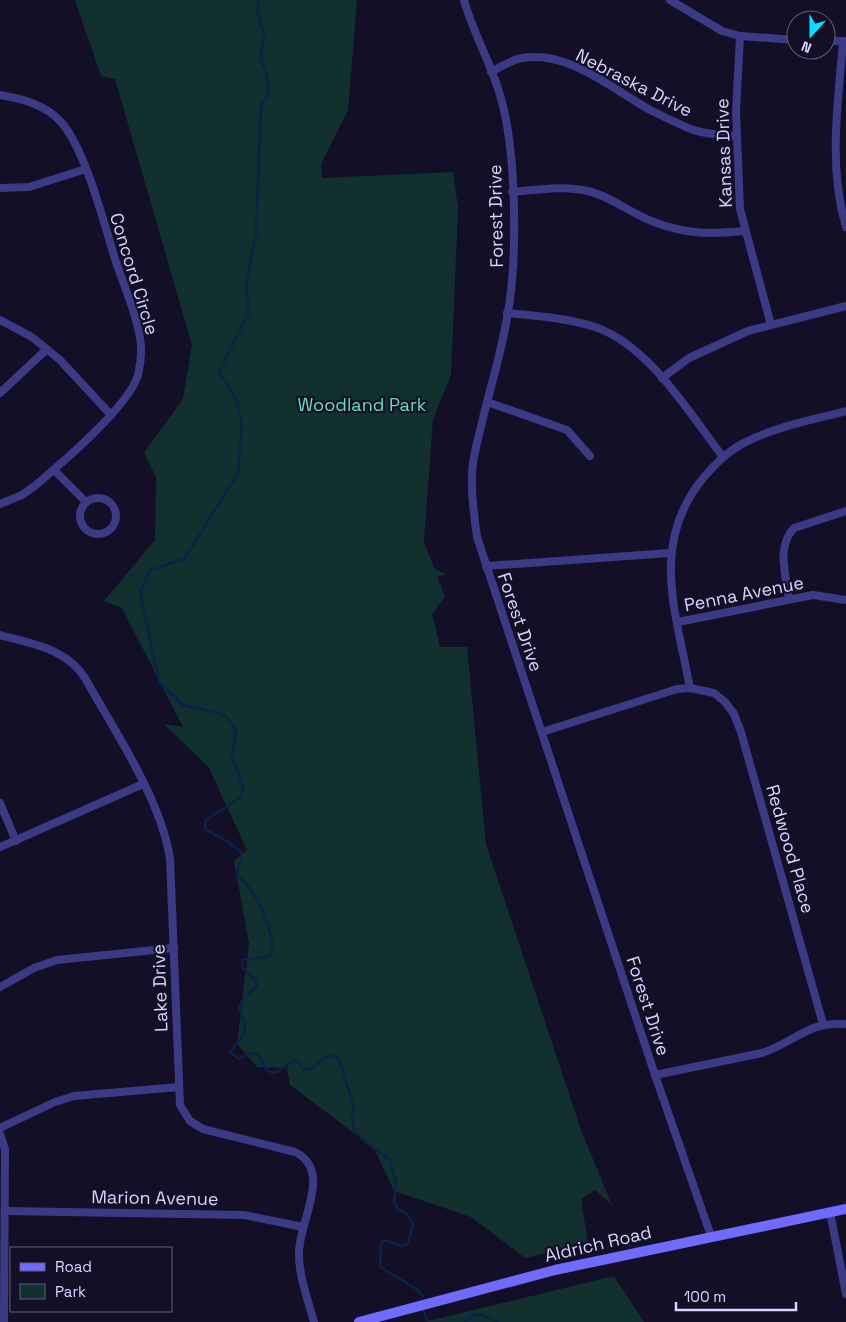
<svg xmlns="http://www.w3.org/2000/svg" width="846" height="1322" font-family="'Space Grotesk',sans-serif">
	<rect width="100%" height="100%" fill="#130f26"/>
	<g fill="#12302f">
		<polygon points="75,0 357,0 348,110 321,164 322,178 453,172 458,207 451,375 433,419 424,542 434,568 446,575 437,576 445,597 432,614 440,647 467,647 486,844 581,1130 612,1205 595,1190 581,1199 588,1243 525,1258 471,1217 394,1191 374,1148 290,1085 287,1068 257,1067 237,1044 249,943 234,861 247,850 209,768 164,724 183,727 122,608 104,601 155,540 156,477 144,453 183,399 192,345 115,79 101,76"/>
		<polygon points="614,1276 644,1322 427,1322 428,1321"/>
	</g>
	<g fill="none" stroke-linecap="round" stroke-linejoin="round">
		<g stroke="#0c2248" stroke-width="2.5">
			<path d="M259 0 257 10 264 35 260 59 266 71 269 94 261 105 256 232 246 286 249 312 219 372 234 395 242 422 238 473 185 558 149 571 140 593 159 682 183 705 219 713 228 718 236 731 232 756 243 786 241 797 206 820 205 829 230 843 242 853C242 862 237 867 237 875 257 891 271 925 273 950L268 957 242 960 243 969 255 979 257 986 244 997 239 1008 245 1024 244 1034 230 1052 239 1059 248 1054 258 1053C269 1080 273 1075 294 1060L299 1062 303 1069 310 1070 326 1057 333 1055 339 1059 354 1106 352 1118 354 1129 363 1140 390 1160 396 1182 394 1201 398 1209 407 1214 413 1224 408 1244 402 1246 384 1240 381 1243 380 1267 415 1288 423 1296"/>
			<polyline points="423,1310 428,1322"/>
			<path d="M465 1322C481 1307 482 1317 498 1322"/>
		</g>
		<g stroke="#3d3a85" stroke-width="8">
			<path d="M464 0C473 33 491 63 500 95 516 147 517 245 510 299 505 339 493 378 483 418 479 436 473 454 472 473 471 495 474 516 477 537L655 1075 711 1236"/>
			<polyline points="670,0 722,31 740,36 796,40"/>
			<polyline points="740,36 736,112 740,209 771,325"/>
			<polyline points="826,41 846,41"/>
			<path d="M843 41C838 103 828 166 846 227"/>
			<path d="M491 72C500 67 511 60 522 58 569 50 612 89 650 110 662 116 675 122 688 128 703 134 720 135 736 136"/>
			<path d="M0 95C22 99 45 104 61 122 86 150 104 224 116 262 124 286 136 312 140 338 142 350 141 363 138 375 129 406 63 462 36 485L22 495 0 504"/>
			<polyline points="0,188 29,187 86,169"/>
			<path d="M512 192C536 190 564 185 588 191 613 197 631 214 654 222 688 235 710 234 745 231"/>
			<path d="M507 313C537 316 567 318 595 327 649 345 690 414 723 457"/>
			<polyline points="0,320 32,337 60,360 111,415"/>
			<polyline points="662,378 689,358 748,331 846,306"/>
			<polyline points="0,393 47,349"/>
			<polyline points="487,402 567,430 590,456"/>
			<polyline points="54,470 85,501"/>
			<circle cx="98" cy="516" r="18"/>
			<polyline points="486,566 670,553"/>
			<path d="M789 599C786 575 776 547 794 528L846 511"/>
			<polyline points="678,622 813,595 846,600"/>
			<path d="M0 635C32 644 66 648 85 678 115 732 161 799 170 859L180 1105 190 1121 203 1129 295 1152C334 1171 298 1222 299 1254 299 1277 308 1300 314 1322"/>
			<path d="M690 688C676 612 649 543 704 477 717 462 730 449 748 441 778 426 813 420 846 411"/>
			<polyline points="542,732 677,689 690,688 714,693 725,702 734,714 741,732 823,1024"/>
			<polyline points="0,803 16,841"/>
			<polyline points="0,847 143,784"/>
			<polyline points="0,987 34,968 57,960 174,948"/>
			<path d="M655 1075 762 1053C795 1042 808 1021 846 1024"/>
			<polyline points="0,1128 55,1102 74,1096 179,1087"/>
			<polyline points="0,1134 5,1149 4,1322"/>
			<polyline points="5,1211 244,1215 303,1227"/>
			<polyline points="830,1212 846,1294"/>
		</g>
		<polyline stroke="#6f6bff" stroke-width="10" points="359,1322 555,1270 846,1209"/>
	</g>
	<g text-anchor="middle" stroke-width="4.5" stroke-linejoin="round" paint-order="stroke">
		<g font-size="18" fill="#d9d4ff" stroke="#130f26">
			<text transform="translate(634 83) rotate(27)" y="6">Nebraska Drive</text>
			<text transform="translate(724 153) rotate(-92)" y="6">Kansas Drive</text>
			<text transform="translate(496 216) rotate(-91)" y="6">Forest Drive</text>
			<text transform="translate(134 274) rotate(73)" y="6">Concord Circle</text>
			<text transform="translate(744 594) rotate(-11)" y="6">Penna Avenue</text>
			<text transform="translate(520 622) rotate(71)" y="6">Forest Drive</text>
			<text transform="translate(790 849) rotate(74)" y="6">Redwood Place</text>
			<text transform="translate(160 988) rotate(-92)" y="6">Lake Drive</text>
			<text transform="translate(648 1006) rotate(72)" y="6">Forest Drive</text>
			<text transform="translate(155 1198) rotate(1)" y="6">Marion Avenue</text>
			<text transform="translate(598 1244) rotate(-13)" y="6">Aldrich Road</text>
		</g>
		<g font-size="18" fill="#5fe0c0" stroke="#130f26">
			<text x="362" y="411">Woodland Park</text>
		</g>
	</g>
	<rect x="10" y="1247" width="162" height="65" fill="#130f26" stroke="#625e7d"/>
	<rect x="20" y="1263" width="25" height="8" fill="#6f6bff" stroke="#625e7d"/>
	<text x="55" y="1272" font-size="15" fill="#d9d4ff">Road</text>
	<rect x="20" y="1284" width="25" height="15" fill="#12302f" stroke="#625e7d"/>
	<text x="55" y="1297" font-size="15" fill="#d9d4ff">Park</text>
	<g transform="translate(811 35) rotate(201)"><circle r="24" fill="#130f26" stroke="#625e7d"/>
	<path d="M0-4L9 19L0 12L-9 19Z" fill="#00e5ff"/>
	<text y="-8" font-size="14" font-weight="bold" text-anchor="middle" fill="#d9d4ff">N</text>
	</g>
	<path d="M676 1302v8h120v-8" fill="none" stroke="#d9d4ff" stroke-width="2.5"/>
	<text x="684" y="1302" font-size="15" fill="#d9d4ff" stroke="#130f26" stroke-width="4" paint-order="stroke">100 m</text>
</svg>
